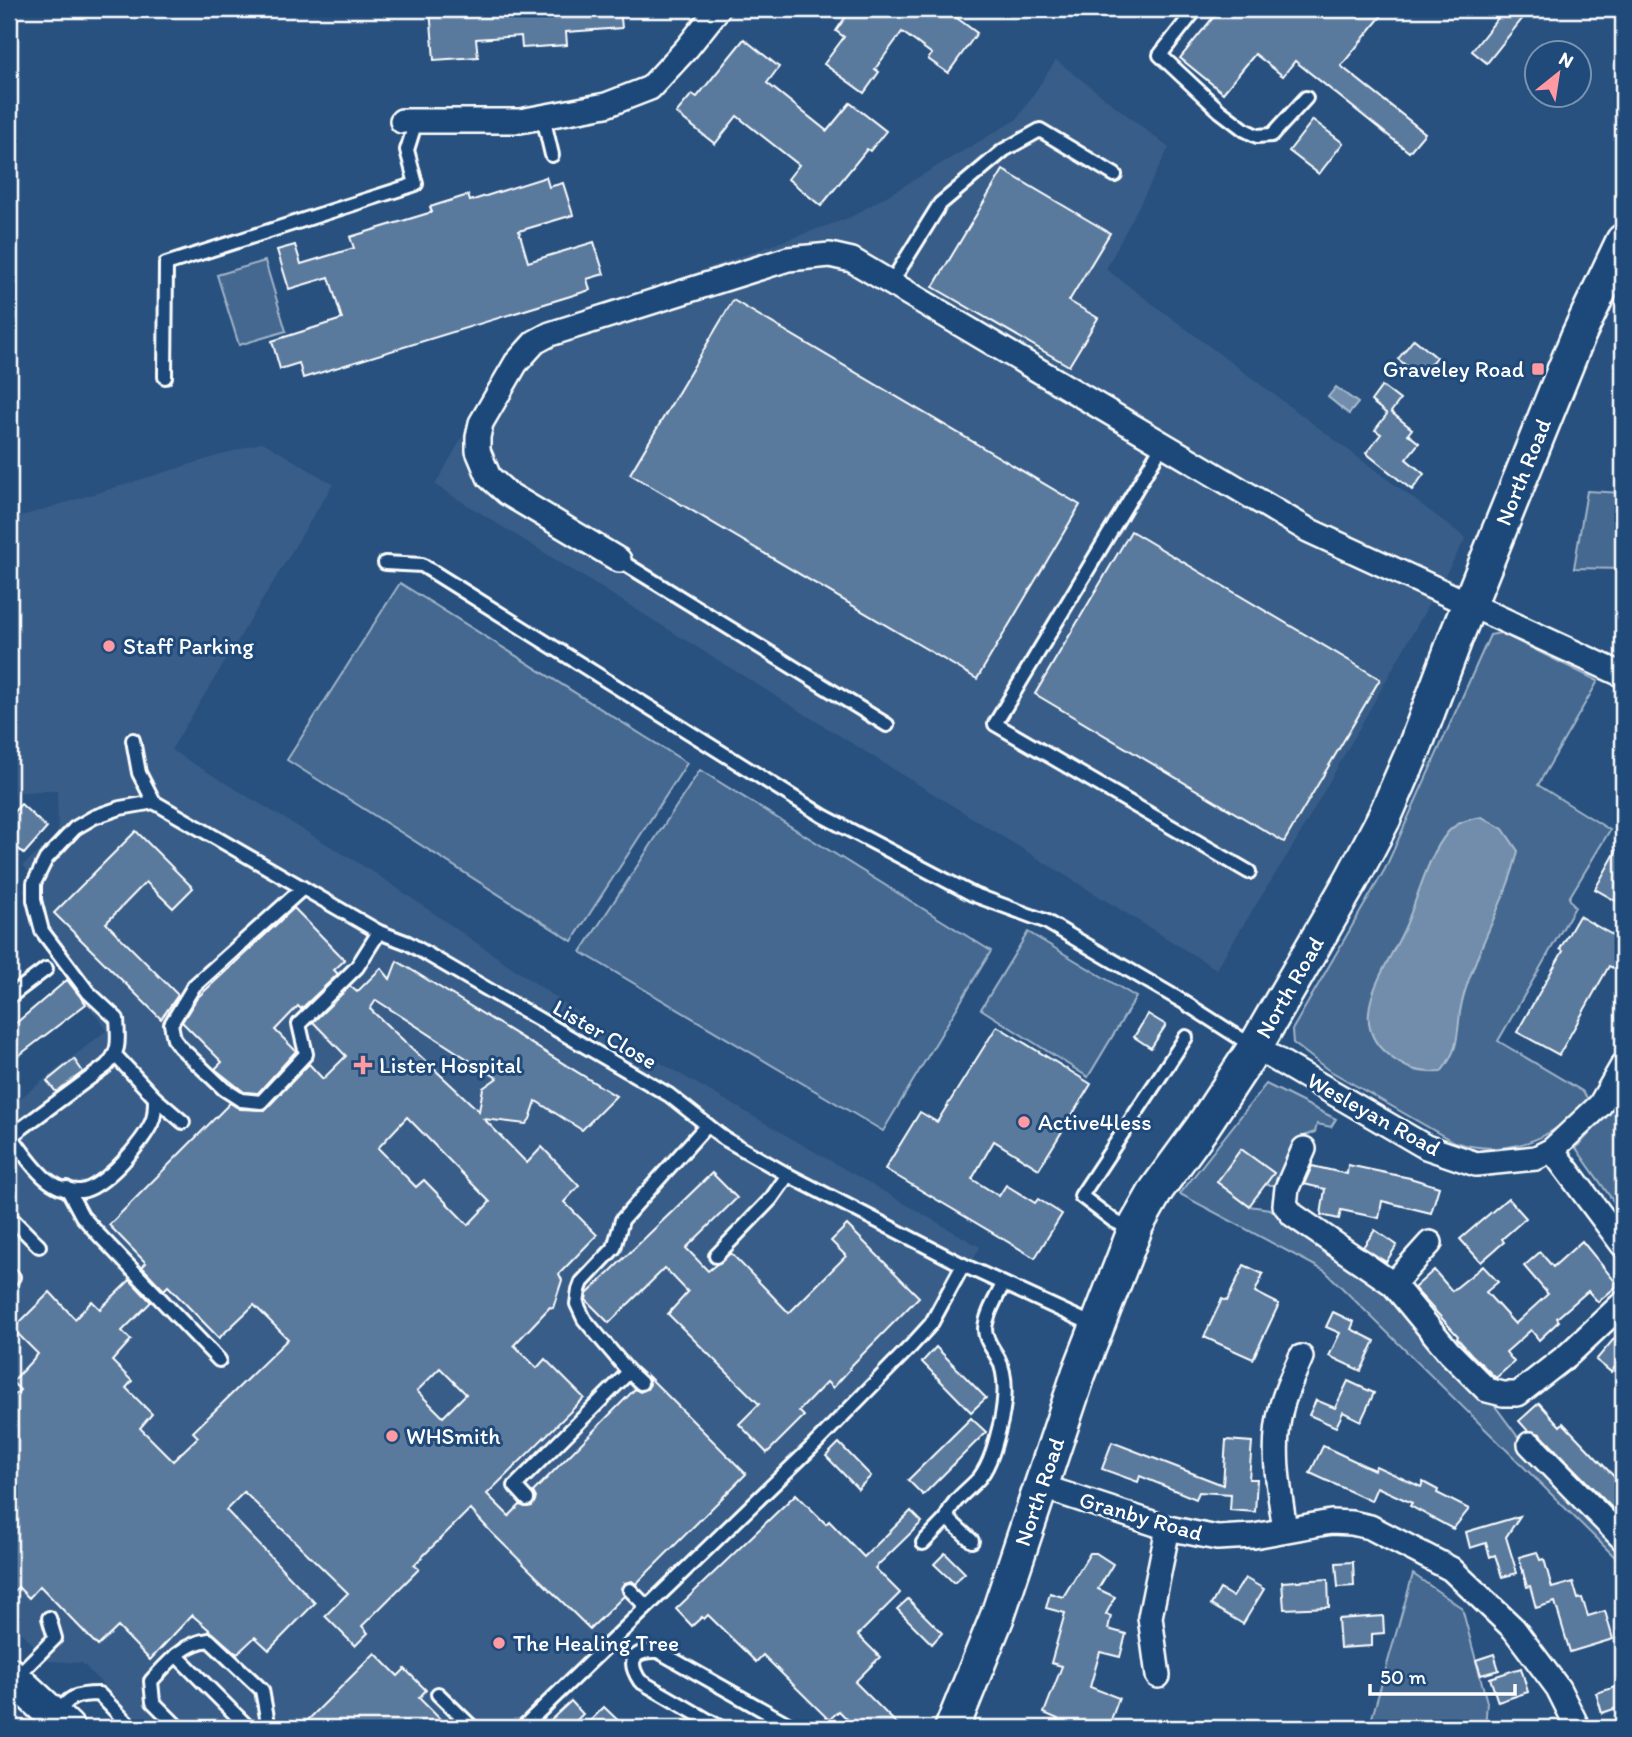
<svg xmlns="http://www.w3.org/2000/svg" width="1632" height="1737" font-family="Itim,sans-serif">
	<rect width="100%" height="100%" fill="#28517f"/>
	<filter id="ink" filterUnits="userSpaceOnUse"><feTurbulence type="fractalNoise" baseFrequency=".0143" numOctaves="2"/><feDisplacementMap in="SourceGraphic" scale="14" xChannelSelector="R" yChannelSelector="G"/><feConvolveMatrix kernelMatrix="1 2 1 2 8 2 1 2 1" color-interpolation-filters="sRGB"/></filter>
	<g filter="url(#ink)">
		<g fill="#375d88">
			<polygon points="1056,60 1169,148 1106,269 1466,538 1296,841 1216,969 435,485 520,335 851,217 1017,119"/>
			<polygon points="263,442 333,484 171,750 378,875 602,1029 980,1247 935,1334 534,1728 145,1728 82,1663 49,1661 9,1620 9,1107 107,1030 50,955 23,890 32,877 23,865 58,836 57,790 9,793 9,520"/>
		</g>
		<g fill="#446890" stroke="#a2b4c8" stroke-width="2">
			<polygon points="265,261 286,331 239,345 217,275"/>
			<polygon points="1587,491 1623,493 1623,569 1574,568"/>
			<polygon points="400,583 687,763 572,941 287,760"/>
			<path d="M1501 633 1598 681 1538 785 1610 830 1569 898 1575 907 1498 1041 1582 1091 1588 1099 1587 1104C1548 1141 1507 1158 1454 1142L1327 1069 1293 1043 1292 1030 1385 869 1490 635Z"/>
			<polygon points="700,770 991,951 883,1131 581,952"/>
			<polygon points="1028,932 1136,997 1088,1077 981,1009"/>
			<path d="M1266 1084 1336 1119 1331 1127 1317 1124 1315 1132C1281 1141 1291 1161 1274 1185H1265L1273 1174 1241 1149 1217 1182 1249 1206 1270 1209 1383 1288 1489 1398 1518 1437 1623 1546V1565L1325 1271 1180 1194Z"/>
			<polygon points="1614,1107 1623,1112 1623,1215 1576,1148"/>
			<polygon points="1413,1574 1462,1608 1487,1702 1485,1728 1369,1728"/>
		</g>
		<g fill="#718dab" stroke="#aabbcd" stroke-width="2">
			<polygon points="1336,387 1358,403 1349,414 1328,397"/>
			<path d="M1482 817 1503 829 1518 851C1508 893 1487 930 1472 971 1467 984 1462 999 1460 1012 1457 1039 1458 1050 1441 1072 1418 1073 1405 1069 1387 1054 1343 1018 1390 964 1406 925 1419 895 1427 857 1448 832 1457 822 1470 819 1482 817Z"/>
		</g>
		<g fill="#5a7a9d" stroke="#fff" stroke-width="2" fill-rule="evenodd">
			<polygon points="430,9 620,9 622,28 566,32 567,45 522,48 521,36 476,39 478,57 434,60"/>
			<polygon points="851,9 957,9 953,15 977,33 948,73 928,59 932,54 902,32 875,69 879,72 864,93 824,64 844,37 836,31"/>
			<polygon points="1220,9 1387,9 1341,66 1425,133 1409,152 1295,61 1283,76 1255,54 1223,93 1180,58"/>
			<polygon points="1505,9 1530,9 1487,63 1472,51"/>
			<polygon points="744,39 779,67 767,83 827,131 850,103 886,131 870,151 867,149 821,206 788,179 799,165 737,116 715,144 676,113 692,94 697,97"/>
			<polygon points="1313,120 1343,143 1319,174 1289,151"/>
			<polygon points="1003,170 1110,233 1069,301 1098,318 1069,366 933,287"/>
			<polygon points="546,177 549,187 563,183 573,215 519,231 528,262 594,242 604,274 587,279 590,290 303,378 299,363 280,369 272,341 342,319 329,277 289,289 277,250 295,245 301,264 354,248 350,237 432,212 430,207 468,195 470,201"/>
			<polygon points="733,300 1080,505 977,679 630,474"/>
			<polygon points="1414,339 1436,357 1420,377 1398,359"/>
			<polygon points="1382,386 1400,400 1391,412 1412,429 1408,434 1419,443 1406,459 1424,474 1412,490 1366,453 1381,434 1375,430 1387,414 1371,401"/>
			<polygon points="1131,531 1380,679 1284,842 1035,694"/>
			<polygon points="21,804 47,828 24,854 9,840 9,817"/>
			<polygon points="136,831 193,888 173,908 146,882 106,923 178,995 161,1019 54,913"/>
			<polygon points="1623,839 1623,905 1595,889"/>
			<polygon points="294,908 345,960 334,970 338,974 301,1009 298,1006 275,1030 296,1051 258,1093 244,1092 215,1069 222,1062 182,1022 197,998"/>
			<polygon points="1579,916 1623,941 1623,965 1616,961 1613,968 1609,966 1559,1055 1517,1032 1563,951 1560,949"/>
			<path d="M397 961 616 1096 582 1130 536 1101 530 1119 526 1124 484 1119 527 1163 542 1147 579 1186 564 1202 597 1235 559 1274 562 1280 553 1308 550 1307 514 1345 537 1368 545 1359 584 1398 487 1494 509 1516 520 1505 525 1507 532 1506 536 1498 533 1492 635 1389 640 1392 647 1389 650 1384 648 1376 746 1474 636 1584 632 1581 624 1583 621 1588 624 1596 590 1629 492 1533 470 1509 414 1565 419 1569 362 1626 368 1633 355 1646 325 1616 348 1593 244 1492 226 1510 315 1603 269 1650 255 1637 237 1654 192 1615 150 1660 118 1627 98 1646 40 1586 29 1598 18 1587 9 1597V1401L20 1390 12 1382 38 1354 13 1329 50 1292 75 1319 92 1301 100 1309 130 1280 151 1302 122 1331 131 1340 112 1361 132 1381 126 1388 152 1414 140 1428 173 1461 198 1437 193 1432 288 1339 254 1305 219 1338 168 1286 164 1290 142 1267 146 1263 109 1225 230 1103 240 1109 265 1110 309 1064 323 1079 346 1056 313 1022 350 986 357 992 381 968 390 979ZM376 1000 497 1078 483 1088 479 1111 370 1009ZM407 1117 490 1202 468 1225 424 1180 416 1187 378 1148ZM440 1368 466 1394 443 1417 417 1391Z"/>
			<polygon points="67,980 86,1004 9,1063 9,1029"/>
			<polygon points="1148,1014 1166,1025 1151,1048 1134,1037"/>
			<polygon points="997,1026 1091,1084 1039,1169 994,1141 972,1179 999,1196 1006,1185 1035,1203 1038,1199 1062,1214 1035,1258 885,1169 920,1112 937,1122"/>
			<polygon points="74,1059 83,1072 56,1092 47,1081"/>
			<polygon points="1241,1149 1274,1173 1249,1206 1217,1182"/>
			<polygon points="1348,1165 1410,1178 1439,1187 1431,1213 1382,1201 1379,1218 1341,1210 1339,1219 1321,1215 1325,1189 1304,1184 1312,1166 1347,1174"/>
			<polygon points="712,1173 737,1198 686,1248 708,1271 731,1253 789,1313 846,1256 831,1241 847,1225 919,1297 849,1368 850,1369 833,1388 827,1382 799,1411 804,1416 767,1453 739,1424 759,1404 668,1314 688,1292 665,1268 609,1323 586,1300 587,1294"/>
			<polygon points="1508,1198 1526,1218 1502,1239 1504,1242 1481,1262 1460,1239"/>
			<polygon points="1375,1230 1397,1245 1386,1262 1363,1247"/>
			<polygon points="1582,1241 1618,1285 1598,1302 1588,1291 1557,1318 1559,1321 1539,1340 1531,1330 1506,1352 1514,1362 1496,1378 1471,1354 1457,1338 1458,1336 1414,1288 1434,1270 1452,1291 1483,1266 1498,1282 1486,1292 1515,1324 1548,1294 1524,1266 1540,1252 1553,1267"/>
			<polygon points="1244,1265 1263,1274 1255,1292 1279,1304 1253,1359 1204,1337 1222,1299 1227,1301"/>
			<polygon points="1333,1312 1354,1322 1351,1329 1375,1341 1361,1371 1329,1356 1340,1333 1326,1327"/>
			<polygon points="1623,1328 1623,1357 1611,1372 1596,1360"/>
			<polygon points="936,1347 986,1398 971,1412 922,1362"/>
			<polygon points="1348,1381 1374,1393 1361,1421 1343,1412 1336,1427 1309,1415 1316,1400 1335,1408"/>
			<polygon points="1539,1403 1560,1426 1563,1423 1623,1486 1623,1507 1617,1513 1540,1434 1527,1430 1519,1421"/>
			<polygon points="971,1418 986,1432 923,1495 908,1480"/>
			<polygon points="1226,1440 1252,1442 1249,1479 1257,1479 1255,1512 1230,1510 1231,1494 1199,1492 1196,1499 1140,1476 1138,1482 1102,1469 1112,1442 1223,1485"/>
			<polygon points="839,1443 871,1476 858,1489 826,1456"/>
			<polygon points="1323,1446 1374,1470 1376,1466 1421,1487 1423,1482 1438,1490 1437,1493 1469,1509 1453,1529 1410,1506 1412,1503 1377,1487 1371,1501 1310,1473"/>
			<polygon points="796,1494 826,1524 829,1521 864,1557 911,1511 922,1522 875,1568 900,1593 858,1635 880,1657 855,1682 901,1728 856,1728 839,1711 829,1720 763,1655 756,1662 708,1615 704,1619 702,1617 692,1626 676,1609"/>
			<polygon points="1520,1516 1506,1537 1517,1573 1502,1577 1495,1555 1490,1557 1486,1543 1470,1548 1466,1532"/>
			<polygon points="1537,1552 1540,1560 1544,1559 1552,1588 1573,1582 1578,1599 1582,1598 1588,1616 1605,1611 1613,1639 1570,1652 1555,1602 1536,1608 1530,1586 1527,1587 1519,1557"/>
			<polygon points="945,1553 965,1573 954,1583 934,1564"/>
			<polygon points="1090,1553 1096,1553 1113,1564 1098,1589 1115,1597 1106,1614 1111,1616 1108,1629 1126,1634 1120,1657 1100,1652 1090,1687 1119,1698 1108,1728 1055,1728 1058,1719 1044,1713 1062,1666 1051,1663 1065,1613 1046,1608 1050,1593 1063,1597"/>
			<polygon points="1353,1562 1354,1586 1338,1587 1336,1563"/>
			<polygon points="1245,1578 1264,1589 1243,1624 1211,1605 1220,1589 1233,1597"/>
			<polygon points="1328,1579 1329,1607 1284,1609 1282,1582"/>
			<polygon points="908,1599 942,1633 932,1644 897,1609"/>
			<polygon points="1383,1616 1384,1633 1372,1634 1372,1646 1340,1648 1338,1619"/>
			<polygon points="375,1653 398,1676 405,1669 426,1690 419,1698 449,1728 300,1728"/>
			<polygon points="1494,1654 1499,1670 1481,1675 1476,1660"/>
			<polygon points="1521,1668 1528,1692 1498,1702 1490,1678"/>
			<polygon points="1623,1685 1623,1706 1602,1713 1596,1693"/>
			<polygon points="571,1701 583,1714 569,1728 542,1728"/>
			<polygon points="604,1707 626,1728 583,1728"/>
		</g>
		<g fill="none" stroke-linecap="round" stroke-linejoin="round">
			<defs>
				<g id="lane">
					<polyline points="1196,9 1160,55 1220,111 1245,130 1257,136 1272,135 1306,98"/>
					<polyline points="543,117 552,155"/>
					<polyline points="891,283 940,204 1004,150 1040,130 1115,175"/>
					<polyline points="165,377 166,264 416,184 407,150 416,121"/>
					<polyline points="1163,444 995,724 1249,872"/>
					<polyline points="619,560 887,725"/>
					<polyline points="385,563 422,565 823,816 972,894 1045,921 1182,1001 1254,1047"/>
					<polyline points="133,740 139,773 154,802 379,932 408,943 669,1095 725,1139 788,1175 963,1265 1096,1326"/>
					<polyline points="303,888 194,986 171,1024 174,1039 180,1047 224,1089 241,1100 261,1102 306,1054 299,1024 357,967 379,932"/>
					<polyline points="9,997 46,969"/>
					<path d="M116 1056 155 1098C155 1105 155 1113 153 1119 146 1140 103 1189 81 1191 47 1193 28 1159 11 1136L106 1066C121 1051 118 1039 117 1019L88 992 42 931 34 900V883L46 859 75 828 94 817 120 808 154 802"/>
					<polyline points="155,1098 183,1122"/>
					<polyline points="67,1188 82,1216 99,1235 219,1360"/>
					<polyline points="9,1216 39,1246"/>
					<polyline points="1134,1231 1114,1221 1081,1196 1186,1037"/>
					<polyline points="716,1256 771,1199 788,1175"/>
					<polyline points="9,1273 13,1277"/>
					<polyline points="629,1372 641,1383"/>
					<polyline points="527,1499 515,1486 629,1372 584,1319 577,1304 579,1290 582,1282 614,1248 622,1220 707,1125"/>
					<path d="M972 1541 947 1518C950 1501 969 1490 980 1477 992 1461 996 1440 1001 1421 1005 1401 1008 1377 998 1358 993 1349 985 1340 985 1329 986 1314 997 1297 1003 1284"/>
					<polyline points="923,1543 947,1518"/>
					<polyline points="630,1590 646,1606"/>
					<polyline points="176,1655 249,1728"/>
					<polyline points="14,1679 55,1638 49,1618"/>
					<polyline points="438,1694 473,1728"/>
					<path d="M55 1715C70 1697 74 1694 99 1694L132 1728"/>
					<path d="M179 1728 153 1702 151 1681C168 1663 183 1643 209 1640L262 1690 269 1728"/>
					<polyline points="522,1728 811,1448 911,1346 931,1324 963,1265"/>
					<path d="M721 1728 640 1681C626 1660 634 1650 658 1651L795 1728"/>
				</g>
				<g id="street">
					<polyline points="402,121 520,121 606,105 650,88 687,48 718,9"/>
					<polyline points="619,560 507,493 489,477 478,451 478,437 481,423 516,363 535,342 550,334 788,259 830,255 852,260 1308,530 1623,675"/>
					<polyline points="1255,1047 1426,1147 1476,1164 1536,1158 1552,1150 1600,1105 1623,1065"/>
					<polyline points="1304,1149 1287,1188 1285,1205 1293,1215 1393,1284 1449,1352 1487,1390 1503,1394 1518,1394 1569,1354 1623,1303"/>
					<polyline points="1552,1150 1623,1245"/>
					<polyline points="1393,1284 1430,1243"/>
					<polyline points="1530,1444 1623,1539"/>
					<polyline points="1040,1486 1168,1528 1217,1538 1254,1536 1331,1522 1352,1523 1370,1527 1451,1569 1514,1629 1558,1688 1578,1728"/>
					<path d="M1285 1529C1279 1490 1271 1448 1281 1409 1285 1391 1294 1374 1301 1357"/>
					<polyline points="1158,1676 1150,1617 1168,1528"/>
				</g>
				<g id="secondary">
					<polyline points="9,1674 67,1728"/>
					<path id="s1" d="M952 1728 997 1617 1079 1373 1137 1224 1157 1189 1201 1129 1255 1047 1352 879 1384 818 1414 749 1456 637 1578 336 1623 241"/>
				</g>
			</defs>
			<use href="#lane" stroke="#fff" stroke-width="18"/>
			<use href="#street" stroke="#fff" stroke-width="28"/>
			<use href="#secondary" stroke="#fff" stroke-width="38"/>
			<use href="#lane" stroke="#1f4a7a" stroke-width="12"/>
			<use href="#street" stroke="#1f4a7a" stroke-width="23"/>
			<use href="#secondary" stroke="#1f4a7a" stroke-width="33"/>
		</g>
	</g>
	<g fill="#ff9aa2" stroke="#1f4a7a" stroke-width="2.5">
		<rect x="1531" y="362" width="14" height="14" rx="3.5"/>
		<circle cx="109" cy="646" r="7"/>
		<path d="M359.5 1054.5h7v7h7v7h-7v7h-7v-7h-7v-7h7z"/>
		<circle cx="1024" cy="1122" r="7"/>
		<circle cx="392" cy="1436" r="7"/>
		<circle cx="499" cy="1643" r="7"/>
	</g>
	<g text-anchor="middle" stroke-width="6" stroke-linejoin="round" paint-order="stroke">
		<g font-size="23" fill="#fff" stroke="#1f4a7a" text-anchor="start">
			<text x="1524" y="377" text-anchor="end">Graveley Road</text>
			<text x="123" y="654">Staff Parking</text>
			<text x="379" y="1073">Lister Hospital</text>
			<text x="1038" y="1130">Active4less</text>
			<text x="406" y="1444">WHSmith</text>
			<text x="513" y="1651">The Healing Tree</text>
		</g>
		<g font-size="23" fill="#fff" stroke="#1f4a7a">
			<text dy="8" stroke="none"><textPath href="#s1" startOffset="1386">North Road</textPath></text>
			<text dy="8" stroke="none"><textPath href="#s1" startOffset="819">North Road</textPath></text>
			<text transform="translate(605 1034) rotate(30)" y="8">Lister Close</text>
			<text transform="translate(1374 1114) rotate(29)" y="8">Wesleyan Road</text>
			<text dy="8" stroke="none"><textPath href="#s1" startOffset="252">North Road</textPath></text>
			<text transform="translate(1141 1516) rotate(16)" y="8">Granby Road</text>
		</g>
	</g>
	<rect width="1632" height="1737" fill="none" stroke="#1f4a7a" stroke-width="35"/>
	<rect x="18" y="18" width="1597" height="1702" fill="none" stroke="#fff" stroke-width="2.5" filter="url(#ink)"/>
	<g transform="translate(1558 74) rotate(30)"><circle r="33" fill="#1f4a7a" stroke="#7992af" stroke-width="2"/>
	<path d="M0-5L12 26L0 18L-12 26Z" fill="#ff9aa2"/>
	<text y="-10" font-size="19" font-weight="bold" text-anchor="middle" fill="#ffffff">N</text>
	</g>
	<path d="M1370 1684v10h145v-10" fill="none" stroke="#ffffff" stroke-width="3.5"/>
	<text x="1380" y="1684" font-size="21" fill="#ffffff" stroke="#1f4a7a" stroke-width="5" paint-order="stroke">50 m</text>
</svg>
